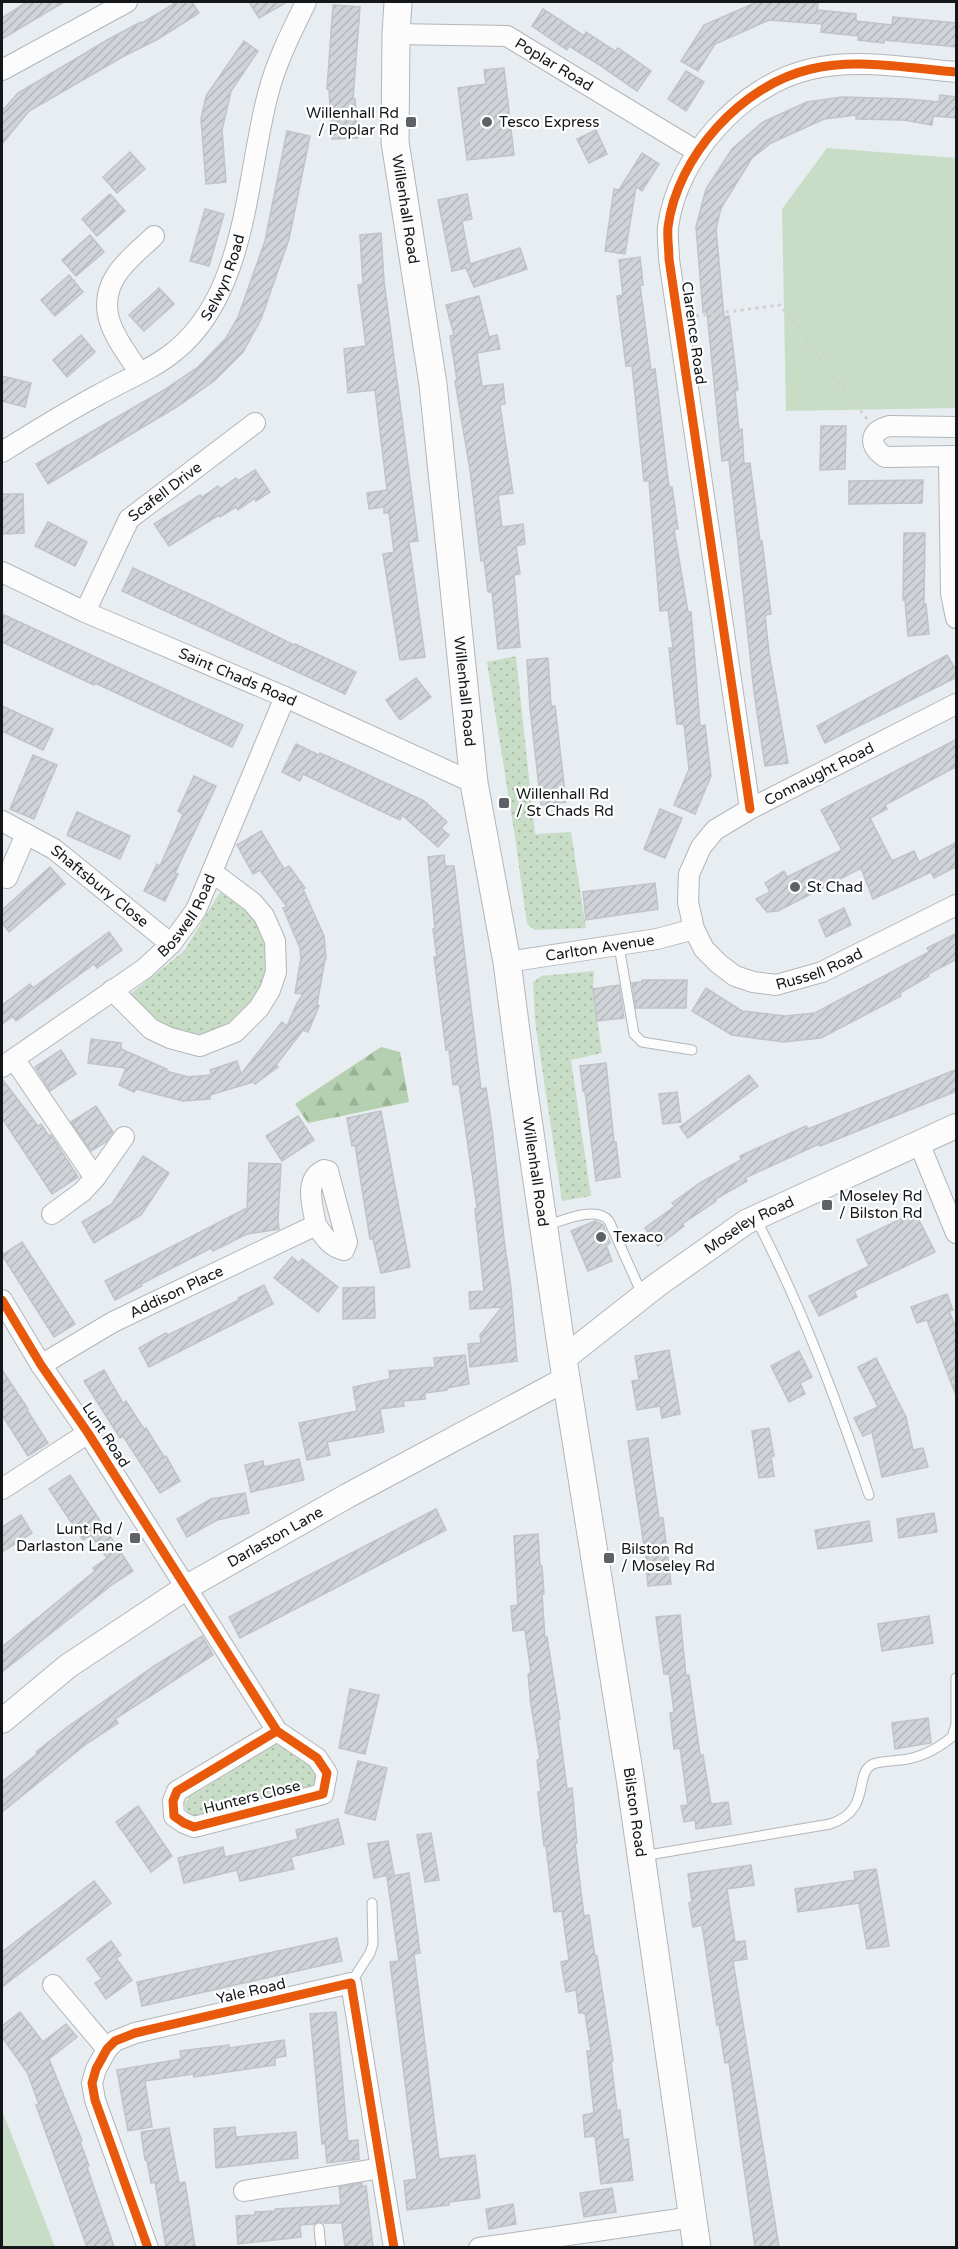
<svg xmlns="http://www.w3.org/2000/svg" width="958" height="2249" font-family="'Varela Round',sans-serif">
	<defs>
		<pattern id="grass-dots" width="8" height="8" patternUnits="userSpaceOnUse" patternTransform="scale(1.5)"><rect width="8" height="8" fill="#c8ddc6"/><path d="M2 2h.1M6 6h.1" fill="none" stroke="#abbdaa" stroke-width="1.8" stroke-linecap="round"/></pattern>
		<pattern id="forest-firs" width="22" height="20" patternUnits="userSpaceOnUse" patternTransform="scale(1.5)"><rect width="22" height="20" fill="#b4d0b1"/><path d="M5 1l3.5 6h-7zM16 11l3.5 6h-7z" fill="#9ab298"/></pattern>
		<pattern id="building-hatch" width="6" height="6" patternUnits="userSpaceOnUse" patternTransform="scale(1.5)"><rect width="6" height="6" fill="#d0d4d8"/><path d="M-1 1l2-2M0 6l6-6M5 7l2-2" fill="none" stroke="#b2b5b9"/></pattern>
	</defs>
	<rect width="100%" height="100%" fill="#e8edf2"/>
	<g fill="url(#grass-dots)">
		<polygon points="516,656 535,834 571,832 586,928 535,930 527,924 515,837 487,662"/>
		<path d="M220 892C232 901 247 909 257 920 273 937 273 979 260 998 251 1012 225 1031 208 1034 178 1040 148 1016 128 996L184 951Z"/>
		<polygon points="594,971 593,989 602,1053 571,1060 591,1196 562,1201 535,1021 533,982 541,976"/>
		<path d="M278 1743C294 1751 310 1762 319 1777L317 1786 194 1818 187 1812 184 1804 189 1797Z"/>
	</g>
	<polygon fill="url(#forest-firs)" points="381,1047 400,1052 409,1102 308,1123 295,1104"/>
	<g fill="#c8ddc6">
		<polygon points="827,148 956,158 956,408 786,411 782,209"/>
		<polygon points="2,2110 55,2247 2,2247"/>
	</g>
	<g fill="url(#building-hatch)" stroke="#c0c3c7" stroke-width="1.5">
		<polygon points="27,2 64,2 2,39 2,18"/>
		<polygon points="177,2 192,2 199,13 158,39 124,56 29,111 2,144 2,111 18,93 109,39 141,22 142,23"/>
		<polygon points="249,2 287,2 259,18"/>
		<polygon points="757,2 818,3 817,10 856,14 856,21 892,25 893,17 957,23 957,47 884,40 884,43 858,40 859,36 821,32 822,24 769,20 715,44 698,71 681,61 704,25"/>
		<polygon points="333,5 360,7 353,99 355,99 358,138 332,139 329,90 327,89"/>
		<polygon points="543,9 584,36 586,32 615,51 618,48 651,71 637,91 598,64 569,46 567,50 532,26"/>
		<polygon points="244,41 258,51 231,91 222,130 226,182 206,184 201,119 206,96"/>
		<polygon points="504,68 514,155 467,160 458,88 486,84 484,70"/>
		<polygon points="686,71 704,82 686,111 668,99"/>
		<polygon points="940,95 957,97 957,118 933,116 932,125 904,120 856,119 856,115 824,119 771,143 752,158 721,208 716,229 724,317 729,316 738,390 735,391 739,430 742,429 744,464 750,463 760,541 762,541 771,614 765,615 769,653 788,763 765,766 754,692 729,460 722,461 707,312 703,312 696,227 706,189 732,149 763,122 807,102 842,97 907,99 939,102"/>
		<polygon points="596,130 607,154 589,163 577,139"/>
		<polygon points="287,131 310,136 289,239 261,319 243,352 214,381 178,406 48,484 36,464 164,390 198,367 226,338 238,317 265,241"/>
		<polygon points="130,152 145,169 117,193 103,177"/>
		<polygon points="642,153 659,164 642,191 636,187 625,254 605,251 614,189 619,190"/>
		<polygon points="110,194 125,211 97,236 82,219"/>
		<polygon points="467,194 472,219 462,221 470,264 520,248 527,269 474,287 466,268 452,271 438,200"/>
		<polygon points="205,209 224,214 209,266 190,261"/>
		<polygon points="381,233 384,281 418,541 409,542 425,657 400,660 383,554 394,552 389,513 384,513 384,507 369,509 367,493 387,490 375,390 348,393 344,349 366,346 358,285 363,284 360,235"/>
		<polygon points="90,235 104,252 76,276 62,260"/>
		<polygon points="640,257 643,285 640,285 651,370 655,369 669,487 672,487 678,529 674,529 688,612 691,612 700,726 705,725 711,776 695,814 674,805 689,769 684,724 677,724 669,648 673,648 668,610 660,611 649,481 644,481 632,366 626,366 617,296 623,295 619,260"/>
		<polygon points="69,275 83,292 55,316 41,300"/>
		<polygon points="159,288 174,304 144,331 129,315"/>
		<polygon points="479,296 489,337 497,335 500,349 477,353 482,386 503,384 505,404 500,405 513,493 498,495 502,527 523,524 525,544 516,546 520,574 514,575 520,647 498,649 492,592 488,592 484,560 481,561 470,470 455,381 457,381 450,336 454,335 446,305"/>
		<polygon points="81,335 95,352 67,377 53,360"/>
		<polygon points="2,376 31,383 25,407 2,401"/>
		<polygon points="821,426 846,426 845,469 820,470"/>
		<polygon points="255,470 270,492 256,501 255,498 238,510 236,507 220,517 219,515 169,546 154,524 200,495 202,497 218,486 220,489 236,478 238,481"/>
		<polygon points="923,480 922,503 849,504 849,481"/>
		<polygon points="2,494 23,494 24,533 2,534"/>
		<polygon points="48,522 87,542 75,566 35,546"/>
		<polygon points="904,533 925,533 924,604 926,604 929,634 908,636 905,600 903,600"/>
		<polygon points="133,568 213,605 294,645 295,644 356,672 345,694 122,591"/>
		<polygon points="2,614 243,725 232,747 95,683 94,685 2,642"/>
		<polygon points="947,655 957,672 957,677 825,743 817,726"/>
		<polygon points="548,658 551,706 555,706 566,802 541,805 530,708 527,660"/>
		<polygon points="416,678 431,697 400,720 386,700"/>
		<polygon points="2,706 53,729 43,750 2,731"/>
		<polygon points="957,739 957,766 885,805 887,809 870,818 892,861 914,851 919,862 957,842 957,866 934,878 931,872 873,899 861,868 778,911 767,912 756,899 770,892 765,883 784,871 787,877 842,850 821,810"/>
		<polygon points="296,744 319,755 320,753 345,764 424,801 447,822 441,828 449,835 438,847 402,815 400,820 303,774 300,781 282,772"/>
		<polygon points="33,755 57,765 34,819 10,809"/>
		<polygon points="194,776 216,786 175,873 178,874 165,901 144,891 157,864 160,866 183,814 178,811"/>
		<polygon points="660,809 682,818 665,858 644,849"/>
		<polygon points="77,812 130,836 120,859 67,835"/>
		<polygon points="261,831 284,869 289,866 305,888 303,889 324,936 326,959 325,959 317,1004 319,1006 308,1032 303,1030 276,1065 278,1067 255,1084 253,1082 210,1095 210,1099 183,1101 136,1089 134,1092 119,1085 126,1068 88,1063 91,1039 121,1043 121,1049 167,1069 166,1071 188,1077 212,1075 210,1070 237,1061 241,1074 282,1022 287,1026 297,1003 303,994 295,993 301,958 300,948 283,908 287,907 260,870 253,874 237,845"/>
		<polygon points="444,855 445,866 454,866 481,1089 486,1088 492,1128 504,1239 511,1288 517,1361 470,1367 468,1344 481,1343 480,1335 502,1307 470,1309 469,1292 484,1291 475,1209 477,1208 459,1084 453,1085 449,1050 446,1050 434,957 437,957 433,929 435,929 428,857"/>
		<polygon points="50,867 65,884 9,932 2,923 2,910"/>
		<polygon points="655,883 658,909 586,920 583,892"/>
		<polygon points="844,908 851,925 826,937 819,920"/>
		<polygon points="109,932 122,950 97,968 94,964 16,1021 13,1016 2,1024 2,1005 30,984 33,988"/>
		<polygon points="957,933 957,959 928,974 929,976 900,993 901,996 821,1038 783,1042 732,1035 692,1011 706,988 742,1011 785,1016 815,1013 929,952 927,948"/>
		<polygon points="642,980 687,980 686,1008 636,1008 632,983 642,982"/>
		<polygon points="619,985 624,1018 597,1021 593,989"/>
		<polygon points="61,1050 76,1074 50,1091 35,1067"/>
		<polygon points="606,1063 614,1142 616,1142 620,1177 596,1181 585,1091 583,1091 580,1066"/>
		<polygon points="957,1069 957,1091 820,1146 819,1144 745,1178 747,1181 714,1200 716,1201 682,1224 684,1226 658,1246 645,1228 675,1206 672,1203 700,1183 741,1160 740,1156 806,1126 808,1129"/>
		<polygon points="749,1075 758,1086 688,1138 680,1127"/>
		<polygon points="2,1079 38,1126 41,1124 49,1136 51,1135 78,1177 52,1194 2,1118"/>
		<polygon points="677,1092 681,1122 663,1124 659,1094"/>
		<polygon points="96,1106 113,1132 106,1142 91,1151 71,1122"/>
		<polygon points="381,1111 410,1267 381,1273 373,1239 370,1239 355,1145 352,1146 347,1118"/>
		<polygon points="298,1116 314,1140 282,1161 266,1136"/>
		<polygon points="143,1156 169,1173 141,1215 94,1243 82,1222 112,1204"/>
		<polygon points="249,1163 281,1164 278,1219 279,1229 247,1234 213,1251 211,1248 141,1284 142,1286 115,1300 105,1281 247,1208"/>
		<polygon points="915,1212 935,1252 854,1291 857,1297 819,1316 809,1296 869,1266 857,1240"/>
		<polygon points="595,1221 603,1225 610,1243 606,1245 612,1261 588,1271 571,1231"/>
		<polygon points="22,1242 75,1324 54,1337 2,1255"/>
		<polygon points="292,1257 299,1263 302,1259 338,1287 318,1312 274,1278"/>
		<polygon points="264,1285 273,1304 149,1367 139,1348 166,1333 168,1335 239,1300 238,1298"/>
		<polygon points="374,1287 375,1318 343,1319 343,1288"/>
		<polygon points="947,1294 953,1310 949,1311 957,1330 955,1393 927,1320 917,1323 911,1307"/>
		<polygon points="669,1350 680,1414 662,1418 660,1406 637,1410 632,1381 639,1380 635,1356"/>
		<polygon points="799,1351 812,1377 800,1383 805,1394 789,1402 771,1366"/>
		<polygon points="465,1355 469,1384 447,1388 447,1390 425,1393 425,1399 403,1401 404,1406 380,1409 384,1432 327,1442 330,1455 307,1460 299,1423 357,1411 353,1387 390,1379 389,1371 435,1367 434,1358"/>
		<polygon points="876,1358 906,1417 913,1450 923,1448 928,1467 882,1477 872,1432 863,1436 854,1418 878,1407 858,1367"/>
		<polygon points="2,1370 28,1409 27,1410 48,1443 28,1456 2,1415"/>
		<polygon points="104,1370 123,1403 126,1401 144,1429 146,1428 164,1457 166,1456 180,1481 160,1493 123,1436 120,1438 84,1381"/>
		<polygon points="769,1428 774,1456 771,1456 774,1476 759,1478 752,1431"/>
		<polygon points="648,1438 659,1518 663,1518 671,1584 648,1586 645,1552 628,1441"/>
		<polygon points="299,1459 304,1480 251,1492 245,1465 263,1461 264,1467"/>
		<polygon points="70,1475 133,1571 113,1584 2,1672 2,1647 95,1571 93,1568 107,1558 91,1535 83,1540 49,1489"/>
		<polygon points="245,1493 249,1513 217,1520 187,1537 177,1519 211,1499"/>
		<polygon points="436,1509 446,1530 240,1638 229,1617"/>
		<polygon points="934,1513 937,1532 899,1538 897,1519"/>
		<polygon points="21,1515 32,1533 2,1552 2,1527"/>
		<polygon points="869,1521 872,1541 818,1549 815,1530"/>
		<polygon points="538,1534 540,1566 542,1566 544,1594 542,1594 545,1638 547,1637 560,1719 558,1720 567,1789 572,1788 577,1843 575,1843 584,1916 589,1915 595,1956 597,1956 613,2061 611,2061 617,2111 620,2110 623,2140 628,2139 633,2180 601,2184 595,2136 585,2137 583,2115 594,2113 587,2051 591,2051 585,2013 579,2013 576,1990 566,1992 561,1962 569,1960 562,1911 554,1912 546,1846 544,1846 538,1792 541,1792 537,1760 540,1759 531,1705 528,1674 531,1673 525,1630 513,1631 511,1606 518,1605 514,1536"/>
		<polygon points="680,1615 686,1676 689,1675 700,1755 703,1755 711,1804 728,1802 731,1824 696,1829 695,1820 684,1822 681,1806 688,1805 680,1748 674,1749 670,1713 674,1712 669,1674 664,1674 656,1617"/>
		<polygon points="929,1616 933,1643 882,1651 878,1624"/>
		<polygon points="202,1636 213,1655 115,1719 118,1723 86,1744 2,1812 2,1782 37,1754 36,1752 66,1728 154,1666"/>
		<polygon points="350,1689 379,1695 365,1754 339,1748"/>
		<polygon points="928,1718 931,1743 895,1749 892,1723"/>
		<polygon points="358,1761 387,1768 375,1820 345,1813"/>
		<polygon points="138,1806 172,1856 151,1872 116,1822"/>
		<polygon points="338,1819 344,1844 291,1857 294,1869 240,1881 237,1870 184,1883 178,1858 223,1847 225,1857 272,1846 298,1839 296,1830"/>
		<polygon points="431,1833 439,1880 425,1882 417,1835"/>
		<polygon points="388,1841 394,1874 374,1878 368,1844"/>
		<polygon points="751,1865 754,1885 727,1889 735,1942 745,1941 747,1959 733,1961 779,2247 755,2247 729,2062 725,2063 719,2024 717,2025 702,1925 693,1927 689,1903 692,1902 688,1874"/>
		<polygon points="876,1869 889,1946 867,1949 859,1903 798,1912 795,1889 855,1880 854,1872"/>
		<polygon points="409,1873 420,1953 414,1954 439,2159 475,2155 480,2198 449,2202 449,2205 407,2210 404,2181 417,2179 390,1962 399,1961 387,1877"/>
		<polygon points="94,1881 111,1903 2,1987 2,1952"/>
		<polygon points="337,1938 342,1961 142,2006 137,1982"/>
		<polygon points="111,1941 121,1955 116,1958 132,1980 106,1999 95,1983 102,1979 87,1959"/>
		<polygon points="20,2012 43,2042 66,2024 77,2037 49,2059 82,2141 80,2142 89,2166 87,2167 114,2247 87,2247 36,2105 39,2104 27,2072 2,2037 2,2026"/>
		<polygon points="336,2012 348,2141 358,2140 359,2159 327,2163 325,2143 322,2144 310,2014"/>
		<polygon points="284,2040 286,2056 275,2058 275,2065 194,2077 193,2074 145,2081 152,2127 128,2131 117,2070 181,2059 180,2051 229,2045 229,2048"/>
		<polygon points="235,2127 236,2137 296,2132 298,2158 216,2168 214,2129"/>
		<polygon points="169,2128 179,2183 185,2182 195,2247 166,2247 155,2182 151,2183 147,2160 145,2160 141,2132"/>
		<polygon points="362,2183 362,2187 366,2186 373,2247 345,2247 342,2223 324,2223 319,2221 314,2224 300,2225 301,2237 238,2244 236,2216 255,2215 255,2212 275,2211 275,2209 341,2205 339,2187"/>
		<polygon points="612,2188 616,2212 584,2217 580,2193"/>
		<polygon points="513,2204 516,2224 489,2229 486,2209"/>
	</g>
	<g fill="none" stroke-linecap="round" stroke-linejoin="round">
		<defs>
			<g id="service">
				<polyline points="619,946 634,1034 642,1042 692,1050"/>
				<path d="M756 1219C802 1307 837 1402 869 1495"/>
				<path d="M545 1226C562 1221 596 1205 609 1221L642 1294"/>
				<path d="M643 1856 830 1824C873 1810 853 1773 873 1764 881 1761 893 1761 901 1760 921 1758 937 1749 952 1737L956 1724V1678"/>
				<polyline points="351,1983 370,1953 373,1944 372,1903"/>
				<polyline points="319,2228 321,2248"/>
			</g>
			<g id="minor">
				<path id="s1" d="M396 34 507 36 698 152"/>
				<polyline points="2,70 127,2"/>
				<path d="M139 372C119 341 92 311 117 274 126 260 142 248 154 236"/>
				<path d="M956 427 889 426C868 432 869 446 885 457L956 456"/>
				<path id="s2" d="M2 452C34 432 66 412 100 394 123 381 155 368 175 351 247 293 246 177 268 94 276 62 292 31 306 2"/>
				<polyline points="949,457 951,593 956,618"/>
				<path id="s3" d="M2 572 85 612 285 697 474 783"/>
				<path id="s4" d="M85 612 129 519 255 423"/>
				<path id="s5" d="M956 704 750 809 715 830 701 847 689 874 688 902 694 929 704 949 719 964 735 976 753 982 776 985 822 972 956 905"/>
				<path d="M750 809 669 259C669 249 667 237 668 227 677 157 741 85 811 69 857 58 909 68 956 72"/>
				<path id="s6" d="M2 821 54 849 171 944"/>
				<polyline points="7,878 26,834"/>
				<path id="s7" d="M507 962 657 939 694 929"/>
				<polyline points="112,990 151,1029 170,1038 200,1046 235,1032 259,1008 270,990 276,972 275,941 264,916 252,902 212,872"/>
				<polyline points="14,1059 95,1178"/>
				<path id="s8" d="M2 1067 144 969 171 944 196 910 285 697"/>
				<polyline points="919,1143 956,1233"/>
				<polyline points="52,1214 82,1192 95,1178 124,1137"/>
				<polyline points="2,1300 41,1365 88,1433 277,1731 317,1758 327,1773 323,1794 194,1827 184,1823 174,1816 173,1801 177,1791 277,1731"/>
				<path id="s9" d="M41 1365 113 1322 316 1225C313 1206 303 1180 324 1170L328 1171 347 1242 344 1250C330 1247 324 1236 316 1225"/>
				<polyline points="2,1489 88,1433"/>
				<polyline points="53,1985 107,2049"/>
				<polyline points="244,2191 381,2168"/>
				<polyline points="148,2248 95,2100 92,2083 96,2069 107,2049 115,2041 135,2033 351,1983 394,2248"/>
				<polyline points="479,2248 693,2217"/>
			</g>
			<g id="tertiary">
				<path id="s10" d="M563 1359 657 1285 746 1222 956 1126"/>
				<path id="s11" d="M2 1721 68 1666 187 1587 347 1496 566 1379"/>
			</g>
			<g id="secondary">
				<path id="s12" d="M398 2 396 34 395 142 433 384 474 783 507 962 523 1085 563 1359 630 1778 697 2248"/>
			</g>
		</defs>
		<use href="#service" stroke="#b2b6ba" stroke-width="11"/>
		<use href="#minor" stroke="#b2b6ba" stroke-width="22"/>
		<use href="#tertiary" stroke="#b2b6ba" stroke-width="26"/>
		<use href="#secondary" stroke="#b2b6ba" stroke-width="29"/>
		<polyline stroke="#ced0d2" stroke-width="3" stroke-dasharray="3 4.5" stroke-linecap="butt" points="696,316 780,305 867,419"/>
		<use href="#service" stroke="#fcfcfd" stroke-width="9"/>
		<use href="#minor" stroke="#fcfcfd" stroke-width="20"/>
		<use href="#tertiary" stroke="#fcfcfd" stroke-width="24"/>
		<use href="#secondary" stroke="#fcfcfd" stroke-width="27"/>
		<defs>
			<g id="cycleway">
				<path d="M750 809 669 259C669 249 667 237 668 227 677 157 741 85 811 69 857 58 909 68 956 72"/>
				<polyline points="2,1300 41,1365 88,1433 277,1731 317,1758 327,1773 323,1794 194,1827 184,1823 174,1816 173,1801 177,1791 277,1731"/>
				<polyline points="148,2248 95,2100 92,2083 96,2069 107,2049 115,2041 135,2033 351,1983 394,2248"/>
			</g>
		</defs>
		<use href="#cycleway" stroke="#fff" stroke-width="13"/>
		<use href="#cycleway" stroke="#e8590c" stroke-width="9"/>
	</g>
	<g fill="#5e6266" stroke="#fff" stroke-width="2">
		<rect x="405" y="116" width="12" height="12" rx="3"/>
		<circle cx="487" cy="122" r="6"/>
		<rect x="498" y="797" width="12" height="12" rx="3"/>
		<circle cx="795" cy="887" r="6"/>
		<rect x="821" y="1199" width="12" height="12" rx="3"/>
		<circle cx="601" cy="1237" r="6"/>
		<rect x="129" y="1532" width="12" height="12" rx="3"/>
		<rect x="603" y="1552" width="12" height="12" rx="3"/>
	</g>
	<g text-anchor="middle" stroke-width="4.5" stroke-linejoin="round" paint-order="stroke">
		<g font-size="15" fill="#14171a" stroke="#fff">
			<text dy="5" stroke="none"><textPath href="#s1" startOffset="166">Poplar Road</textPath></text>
			<text dy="5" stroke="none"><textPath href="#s12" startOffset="208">Willenhall Road</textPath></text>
			<text dy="5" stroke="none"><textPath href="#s2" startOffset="290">Selwyn Road</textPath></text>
			<text transform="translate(694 333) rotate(82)" y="5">Clarence Road</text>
			<text dy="5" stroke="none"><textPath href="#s4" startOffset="148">Scafell Drive</textPath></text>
			<text dy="5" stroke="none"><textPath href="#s3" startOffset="258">Saint Chads Road</textPath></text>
			<text dy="5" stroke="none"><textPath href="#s12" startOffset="694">Willenhall Road</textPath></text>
			<text transform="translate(819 774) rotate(-27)" y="5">Connaught Road</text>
			<text dy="5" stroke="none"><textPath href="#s6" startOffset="118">Shaftsbury Close</textPath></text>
			<text dy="5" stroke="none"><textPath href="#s8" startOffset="242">Boswell Road</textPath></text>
			<text dy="5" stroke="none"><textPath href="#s7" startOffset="94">Carlton Avenue</textPath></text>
			<text dy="5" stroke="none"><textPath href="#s5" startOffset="531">Russell Road</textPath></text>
			<text dy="5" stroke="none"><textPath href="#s12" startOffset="1180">Willenhall Road</textPath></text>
			<text dy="5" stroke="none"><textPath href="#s10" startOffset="230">Moseley Road</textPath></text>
			<text dy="5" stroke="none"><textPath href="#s9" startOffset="154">Addison Place</textPath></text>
			<text transform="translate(106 1435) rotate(57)" y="5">Lunt Road</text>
			<text dy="5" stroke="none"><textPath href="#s11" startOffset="330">Darlaston Lane</textPath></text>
			<text transform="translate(252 1797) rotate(-14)" y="5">Hunters Close</text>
			<text dy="5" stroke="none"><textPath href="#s12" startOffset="1828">Bilston Road</textPath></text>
			<text transform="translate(251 1991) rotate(-13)" y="5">Yale Road</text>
		</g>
		<g font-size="15" fill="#14171a" stroke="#fff" text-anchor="start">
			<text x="399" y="118" text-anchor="end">Willenhall Rd<tspan x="399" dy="17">/ Poplar Rd</tspan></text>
			<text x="499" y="127">Tesco Express</text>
			<text x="516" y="799">Willenhall Rd<tspan x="516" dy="17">/ St Chads Rd</tspan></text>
			<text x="807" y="892">St Chad</text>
			<text x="839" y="1201">Moseley Rd<tspan x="839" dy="17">/ Bilston Rd</tspan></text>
			<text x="613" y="1242">Texaco</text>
			<text x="123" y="1534" text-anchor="end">Lunt Rd /<tspan x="123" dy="17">Darlaston Lane</tspan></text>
			<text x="621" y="1554">Bilston Rd<tspan x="621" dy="17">/ Moseley Rd</tspan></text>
		</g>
	</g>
	<rect width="958" height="2249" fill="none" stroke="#14171a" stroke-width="6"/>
</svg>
